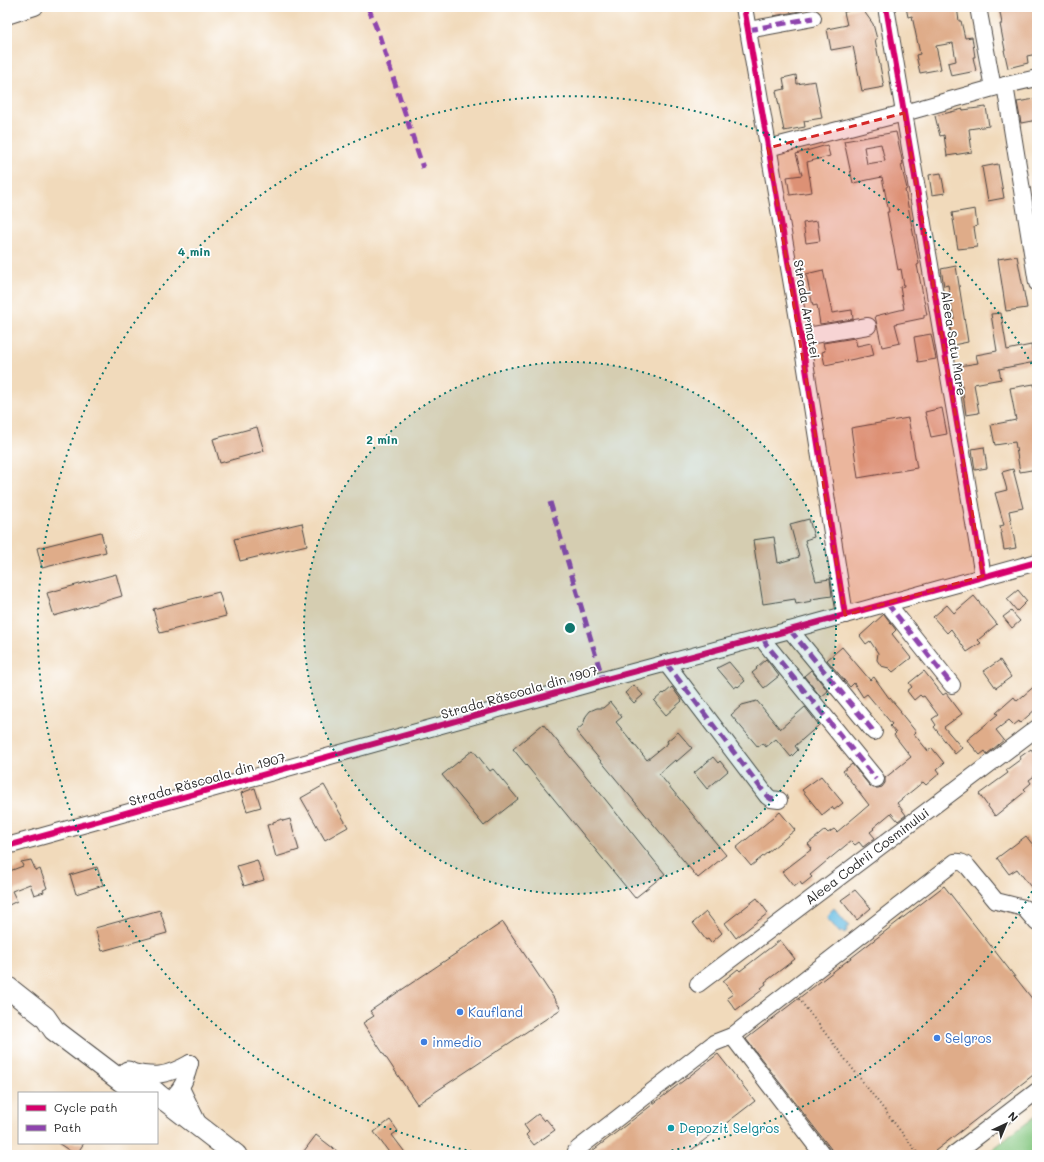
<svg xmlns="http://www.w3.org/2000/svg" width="1044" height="1162" font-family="Mali,sans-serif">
	<rect width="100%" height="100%" fill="#fff"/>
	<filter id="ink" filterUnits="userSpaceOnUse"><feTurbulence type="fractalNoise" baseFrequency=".025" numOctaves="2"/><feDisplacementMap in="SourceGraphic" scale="8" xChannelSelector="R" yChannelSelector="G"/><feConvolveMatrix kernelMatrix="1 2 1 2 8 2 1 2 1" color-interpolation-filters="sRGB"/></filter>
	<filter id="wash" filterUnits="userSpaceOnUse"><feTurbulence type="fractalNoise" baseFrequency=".012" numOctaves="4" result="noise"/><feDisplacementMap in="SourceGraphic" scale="16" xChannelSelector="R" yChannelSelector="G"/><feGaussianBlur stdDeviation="0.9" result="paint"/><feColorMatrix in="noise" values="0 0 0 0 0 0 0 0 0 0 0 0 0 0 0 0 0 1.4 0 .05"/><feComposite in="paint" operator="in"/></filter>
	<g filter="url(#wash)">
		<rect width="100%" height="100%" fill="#f1dabb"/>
		<polygon fill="#83c67f" stroke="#577855" points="1037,1115 1037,1155 985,1155"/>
		<polygon fill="#67bde3" stroke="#497487" points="834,908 849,926 846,928 847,930 845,933 843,931 840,933 827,918 828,914"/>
		<g id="blocks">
			<g fill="#dfac89" fill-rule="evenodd">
				<polygon points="772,7 800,7 800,11 774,16"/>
				<polygon points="861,7 873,24 877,39 875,39 884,87 862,91 853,46 831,50 827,29 847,25 844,12"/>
				<polygon points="906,7 957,7 959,21 961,21 965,38 972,37 975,57 973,57 976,71 951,76 948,63 956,61 953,43 936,46 941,69 920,73 916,55 920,54 912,16 908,17"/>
				<polygon points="999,7 1037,7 1037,54 1027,56 1028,63 1008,68 1004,50 1005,50 1000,24 1002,24"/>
				<polygon points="796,75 797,84 815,81 822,118 804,121 805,127 784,131 776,91 785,89 783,78"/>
				<polygon points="1035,99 1037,120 1021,123 1017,102"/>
				<polygon points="986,107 989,126 969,129 972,152 947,156 944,135 940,136 935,116 963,109 963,110"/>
				<path d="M896 132 903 164 901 165 907 189 905 190 919 264 917 265 927 315H924V318L895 324 900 343 882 347 875 316 904 309 900 287 904 286 901 269 898 270 887 212H889L882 177 853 183 844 141ZM881 144 885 161 867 164 864 147Z"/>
				<polygon points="827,145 830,156 807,162 812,192 790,195 787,177 802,175 796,154"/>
				<polygon points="998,164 1004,198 988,201 982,167"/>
				<polygon points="941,173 945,193 932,195 929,175"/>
				<polygon points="975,209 977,226 974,227 977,247 958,249 952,213"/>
				<polygon points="817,221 820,241 806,243 803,223"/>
				<polygon points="1017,256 1027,308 1006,311 998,259"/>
				<polygon points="956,266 968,342 953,345 949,320 954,319 948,285 944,286 941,269"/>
				<polygon points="823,270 832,313 852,310 853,319 820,324 817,305 813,306 806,274"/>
				<polygon points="1001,313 1007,350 1031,345 1035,362 999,369 1001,379 974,384 979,413 966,415 959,366 978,363 976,355 997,351 991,314"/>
				<polygon points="931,334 936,359 918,362 914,337"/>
				<polygon points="855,338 857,346 871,343 874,355 825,365 822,352 825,351 823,343"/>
				<polygon points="1034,384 1037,400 1037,469 1020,472 1015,442 995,445 991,425 1016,420 1010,388"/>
				<polygon points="942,408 947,434 931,437 925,412"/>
				<polygon points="908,418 917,468 858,478 851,428"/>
				<polygon points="257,427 264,451 220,463 213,439"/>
				<polygon points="984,447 987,468 975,470 972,449"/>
				<polygon points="1013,469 1023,508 1009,511 1016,548 1004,550 1000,526 1004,525 995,493 1007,490 1002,472"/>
				<polygon points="809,519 814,537 805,540 816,581 830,579 832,596 811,599 812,601 796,604 795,599 763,604 753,540 774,537 778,563 799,557 790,524"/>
				<polygon points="302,523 307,545 240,561 234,539"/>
				<polygon points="101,532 106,552 42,568 37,548"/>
				<polygon points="116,574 122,596 54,616 47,593"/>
				<polygon points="1018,590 1027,601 1017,611 1007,599"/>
				<polygon points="219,592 226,616 160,633 153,609"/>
				<polygon points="974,596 997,624 978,640 981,643 967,652 951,629 947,633 933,617 947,605 954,613"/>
				<polygon points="1011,611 1020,621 1012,628 1003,617"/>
				<polygon points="884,614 896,630 892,634 911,658 893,672 889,668 881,666 877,660 878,653 870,641 866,644 860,636"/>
				<polygon points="842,647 870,680 874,677 889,698 890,698 901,711 900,712 916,732 914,734 928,751 932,748 944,763 937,769 940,773 926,785 923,782 897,803 906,815 898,821 891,813 873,828 874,829 870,832 875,838 863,847 859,842 855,845 851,841 810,875 812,877 802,885 800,882 794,887 782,872 812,849 808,844 825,830 828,833 834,829 837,832 869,805 843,771 852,764 869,785 873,788 878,788 882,787 885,783 885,778 911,757 894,735 896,733 890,726 892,724 867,694 863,697 854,683 850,687 827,660"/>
				<polygon points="766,659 779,676 764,688 752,673 757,669 756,668"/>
				<polygon points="1000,660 1011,677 996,688 984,671"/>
				<polygon points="729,662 745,681 738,687 737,686 734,688 717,668"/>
				<polygon points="811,670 828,691 821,697 804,676"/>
				<polygon points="924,671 943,695 946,693 962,714 944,727 962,748 955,754 934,727 936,725 932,719 938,715 924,696 922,697 920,695 914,700 907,691 912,687 909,683"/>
				<polygon points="1037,684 1037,708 1020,723 1019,721 1014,725 1009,720 996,730 1004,740 987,754 985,751 980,755 967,740 998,714 996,713 1014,697 1017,701"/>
				<polygon points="634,685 643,695 634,703 625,693"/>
				<polygon points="672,687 682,701 666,715 654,701 663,693 664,694"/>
				<polygon points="757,701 780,729 805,707 819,725 795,746 798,750 791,757 776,739 766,747 763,743 758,747 731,715 742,705"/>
				<polygon points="610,702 622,717 616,722 647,760 668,743 667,741 678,732 692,748 676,762 675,760 659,774 726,855 698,878 576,731 583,725 586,716 590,711 597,708 603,708"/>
				<polygon points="543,724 605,799 665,874 635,898 513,749"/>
				<polygon points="1031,749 1037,757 1037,774 1029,780 1031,783 1024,789 1026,791 995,816 979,794 1008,773 1006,770 1021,759 1020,757"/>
				<polygon points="473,750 490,771 493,769 518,799 484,826 442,775"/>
				<polygon points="713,757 718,763 720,761 728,771 707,789 694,773"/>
				<polygon points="821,776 843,803 834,810 832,807 822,815 802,790"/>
				<polygon points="324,785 348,827 325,840 301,798"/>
				<polygon points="255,788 261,807 247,811 241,793"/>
				<polygon points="780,812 795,830 751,866 736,848"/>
				<polygon points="282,819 283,821 290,819 299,850 276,857 267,825 273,824 273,822"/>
				<polygon points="1026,836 1037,850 1037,895 1017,869 1009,874 997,858"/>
				<polygon points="31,860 36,871 40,869 47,888 43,890 44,892 34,895 30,884 12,891 17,901 7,906 7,872 23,866 21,862"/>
				<polygon points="257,860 264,880 244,886 237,866"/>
				<polygon points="97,867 103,885 76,894 70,875"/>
				<polygon points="944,886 1037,1005 1037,1072 930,1155 832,1155 831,1149 746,1039"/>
				<polygon points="855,890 871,908 857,920 841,900"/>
				<polygon points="757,898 768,913 736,938 725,923"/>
				<polygon points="160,910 167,933 102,951 95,928"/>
				<polygon points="706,912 722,933 711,943 708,939 706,940 693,923"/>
				<polygon points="503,922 561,1009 417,1104 363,1023 374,1016 370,1011"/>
				<polygon points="780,940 795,959 765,982 766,984 761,988 762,990 736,1010 727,998 733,994 723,981 738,969 740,971"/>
				<polygon points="718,1054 755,1101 685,1155 587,1155"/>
				<polygon points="538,1114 544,1121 546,1119 555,1130 534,1145 526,1135 529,1132 524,1125"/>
				<polygon points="390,1120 398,1131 392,1135 407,1155 391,1155 374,1132"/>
				<polygon points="316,1135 342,1155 301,1155"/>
				<polygon points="58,1143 84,1143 76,1155"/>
			</g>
		</g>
	</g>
	<g filter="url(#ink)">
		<use href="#blocks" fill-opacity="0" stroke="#494541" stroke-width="1"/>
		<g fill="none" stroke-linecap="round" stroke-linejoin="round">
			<defs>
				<g id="minor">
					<polyline points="744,7 801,337 845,615"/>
					<polyline points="886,7 983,576"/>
					<polyline points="978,7 993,88"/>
					<polyline points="7,16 35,7"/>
					<polyline points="748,30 813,18"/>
					<polyline points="1005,85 1037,283"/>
					<polyline points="768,148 904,113 993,88 1037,78"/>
					<polyline points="801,337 868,326"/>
					<polyline points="887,603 952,685"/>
					<polyline points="790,630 874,732"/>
					<polyline points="763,637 766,644 876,779"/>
					<polyline points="666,663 767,796 771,799 779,800"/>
					<polyline points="7,846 603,680 790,630 1037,562"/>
					<polyline points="698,984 1037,728"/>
					<polyline points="732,1036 823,1155"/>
					<path d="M128 1071C155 1077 165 1077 190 1063"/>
					<polyline points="181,1088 199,1125"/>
					<path d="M157 1101C178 1103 186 1080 190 1063"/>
					<path d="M575 1155 576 1151 579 1148 714 1043 732 1036 955 862C961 861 964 863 968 867L996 901 1024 908 1037 923"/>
					<polyline points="953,1155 1037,1091"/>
				</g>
				<g id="major">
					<polyline points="7,987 45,1017 54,1030 137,1093"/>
					<polyline points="128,1072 156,1093"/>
					<polyline points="157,1094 236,1155"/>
				</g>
			</defs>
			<use href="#minor" stroke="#494541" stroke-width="18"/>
			<use href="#major" stroke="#494541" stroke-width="23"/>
			<polyline stroke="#494541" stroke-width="2" stroke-dasharray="1 3" stroke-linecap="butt" points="799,999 919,1155"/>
			<use href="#minor" stroke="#fff" stroke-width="16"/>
			<use href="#major" stroke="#fff" stroke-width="21"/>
			<g stroke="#8e44ad" stroke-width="5" stroke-dasharray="10 5" stroke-linecap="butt">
				<polyline points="368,7 378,32 423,168"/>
				<polyline points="748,30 813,18"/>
				<polyline points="550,502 603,680"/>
				<polyline points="887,603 952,685"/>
				<polyline points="790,630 874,732"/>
				<polyline points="763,637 766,644 876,779"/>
				<polyline points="666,663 767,796 771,799 779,800"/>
			</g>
			<defs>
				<g id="cycleway">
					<polyline points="744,7 801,337 845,615"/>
					<polyline points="886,7 983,576"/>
					<polyline points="7,846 603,680 790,630 1037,562"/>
				</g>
			</defs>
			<use href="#cycleway" stroke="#fff" stroke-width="8"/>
			<use href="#cycleway" stroke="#d6006c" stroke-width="6"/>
		</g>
	</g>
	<path fill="#d62828" fill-opacity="0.2" stroke="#d62828" stroke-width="3" stroke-dasharray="8 5" stroke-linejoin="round" d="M904 113 983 576 845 615 768 148Z"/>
	<circle cx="570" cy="628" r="266" fill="#0f766e" fill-opacity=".12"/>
	<g fill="none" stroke="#0f766e" stroke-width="2" stroke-dasharray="2 4">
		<circle cx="570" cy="628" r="266"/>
		<path d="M1035 886A532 532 0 0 1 644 1155M496 1155A532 532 0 1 1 1035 370"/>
	</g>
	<g fill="#3f7fe0" stroke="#fff" stroke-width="1.5">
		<circle cx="460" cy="1012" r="4"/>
		<circle cx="937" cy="1038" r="4"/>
		<circle cx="424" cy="1042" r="4"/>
	</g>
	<circle fill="#0f9aa8" stroke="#fff" stroke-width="1.5" cx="671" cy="1128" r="4"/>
	<g text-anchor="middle" stroke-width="3.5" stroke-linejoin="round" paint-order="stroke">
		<g font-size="13" fill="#2b2b2b" stroke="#fff">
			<text transform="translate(807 309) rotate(80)" y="5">Strada Armatei</text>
			<text transform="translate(954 343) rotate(81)" y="5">Aleea Satu Mare</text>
			<text transform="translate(519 692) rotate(-16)" y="5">Strada Răscoala din 1907</text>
			<text transform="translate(207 779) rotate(-16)" y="5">Strada Răscoala din 1907</text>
			<text transform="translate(867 856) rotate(-37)" y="5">Aleea Codrii Cosminului</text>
		</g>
		<g font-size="13" fill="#366cbe" stroke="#fff" text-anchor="start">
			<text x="468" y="1017">Kaufland</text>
			<text x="945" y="1043">Selgros</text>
			<text x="432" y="1047">inmedio</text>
		</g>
		<g font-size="13" fill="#0d838f" stroke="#fff" text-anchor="start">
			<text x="679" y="1133">Depozit Selgros</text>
		</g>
	</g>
	<circle cx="570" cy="628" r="6" fill="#0f766e" stroke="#fff" stroke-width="2"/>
	<g font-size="12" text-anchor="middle" font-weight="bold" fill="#0f766e" stroke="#fff" stroke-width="3.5" stroke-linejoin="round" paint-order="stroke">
		<text x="194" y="256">4 min</text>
		<text x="382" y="444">2 min</text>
	</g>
	<rect width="1044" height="1162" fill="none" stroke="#fff" stroke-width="24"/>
	<rect x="18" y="1092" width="140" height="52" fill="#ffffff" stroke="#aaaaaa"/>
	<rect x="26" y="1105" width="20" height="6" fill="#d6006c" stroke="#aaaaaa"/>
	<text x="54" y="1112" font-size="12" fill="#2b2b2b">Cycle path</text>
	<rect x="26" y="1125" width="20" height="6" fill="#8e44ad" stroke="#aaaaaa"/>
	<text x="54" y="1132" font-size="12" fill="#2b2b2b">Path</text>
	<g transform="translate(1006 1124) rotate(44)" stroke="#ffffff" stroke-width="3" paint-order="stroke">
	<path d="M0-3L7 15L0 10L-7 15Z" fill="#2b2b2b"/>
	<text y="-6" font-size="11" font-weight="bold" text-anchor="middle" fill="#2b2b2b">N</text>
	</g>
</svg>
